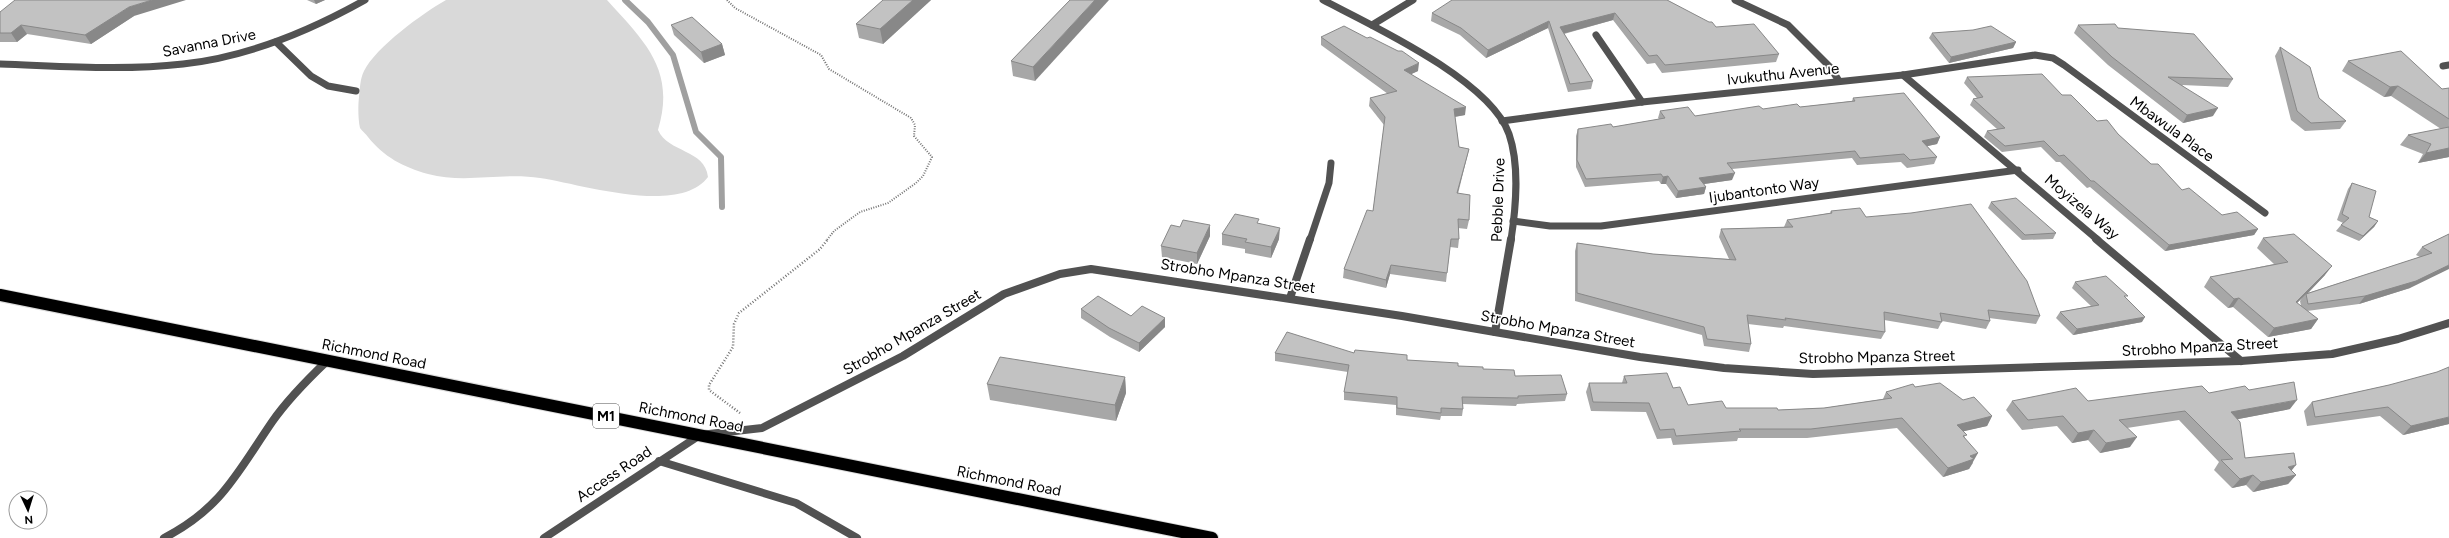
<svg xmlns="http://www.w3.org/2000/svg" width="2449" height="538" font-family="Figtree,sans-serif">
	<rect width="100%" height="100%" fill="#fff"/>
	<path fill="#d9d9d9" d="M446 0H607C645 42 676 70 658 130 668 153 705 149 708 177 679 216 581 184 540 178 503 172 465 184 428 174 403 167 384 157 368 137 366 134 362 131 360 128 358 119 358 106 359 97 360 88 360 79 364 71 376 47 423 13 446 0Z"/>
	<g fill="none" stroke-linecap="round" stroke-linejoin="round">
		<polyline stroke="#a0a0a0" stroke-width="6" points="625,0 648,22 673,55 696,132 721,157 722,207"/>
		<defs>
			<polyline id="trunk" points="0,295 1212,538"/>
		</defs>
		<use href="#trunk" stroke="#dbdbdb" stroke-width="14"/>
		<polyline stroke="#747474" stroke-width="2" stroke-dasharray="1 1.5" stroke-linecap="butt" points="727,0 735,8 821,55 829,69 911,118 915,125 914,136 932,157 923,176 916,183 888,203 860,212 834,231 827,240"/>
		<polyline stroke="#747474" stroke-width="2.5" stroke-dasharray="1 2" stroke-linecap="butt" points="740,413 709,390 709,385 733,347 734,324 739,313 820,249 828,239"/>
		<g stroke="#525252" stroke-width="7">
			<polyline points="1735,0 1788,25 1830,67 1839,81"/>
			<polyline points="276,42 311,76 328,86 356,91"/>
		</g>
		<g stroke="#525252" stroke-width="8">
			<polyline points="659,461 796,503 857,538"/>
			<path d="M164 538C222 508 237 473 272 422 288 399 307 380 327 361"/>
		</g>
		<g stroke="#525252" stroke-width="7">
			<path d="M1323 0C1373 26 1490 80 1509 134 1520 166 1516 207 1511 240"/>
			<polyline points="1372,25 1413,0"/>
			<polyline points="1596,35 1642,102"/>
			<path d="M0 64C61 66 122 71 183 64 248 57 308 32 365 0"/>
			<polyline points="2443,66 2449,65"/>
			<polyline points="1903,75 2098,240"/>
			<polyline points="1502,121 1642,102 1903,75 2035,55 2053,58 2064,65 2265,213"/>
			<polyline points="1513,221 1550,226 1601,226 2018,170"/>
			<polyline points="1310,240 1329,183 1331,163"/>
		</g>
		<g stroke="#525252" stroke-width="8">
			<polyline points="2096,239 2241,361"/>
			<polyline points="1290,298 1310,239"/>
			<polyline points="1495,332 1511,239"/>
			<polyline points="544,538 700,435 762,428 903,356 1004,294 1060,274 1091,269 1402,316 1640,357 1724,368 1813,374 2241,361 2332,354 2398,339 2449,323"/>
		</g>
		<use href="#trunk" stroke="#000" stroke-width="12"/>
	</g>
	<g fill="#a7a7a7" fill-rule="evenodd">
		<polygon points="307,0 325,0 316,4"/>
		<polygon points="883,0 931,0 883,44 859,38 856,24"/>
		<polygon points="1070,0 1035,81 1013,76 1011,61"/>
		<polygon points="1667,0 1716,27 1779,54 1776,62 1662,73 1655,63 1647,64 1613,20 1564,34 1593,81 1591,89 1568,92 1548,28 1486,58 1460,35 1431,21 1432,13"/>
		<polygon points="0,12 134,16 91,44 27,34 17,42 0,42"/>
		<polygon points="671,25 722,44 725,55 704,63 674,35"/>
		<polygon points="2078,25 2118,28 2233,79 2228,87 2182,85 2213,116 2183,123 2108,65 2074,33"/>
		<polygon points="1932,33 2016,42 2013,48 1949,63 1929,38"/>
		<polygon points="1321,37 1418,71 1411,74 1465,115 1455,117 1459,147 1469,149 1467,157 1458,194 1469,220 1467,229 1458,228 1459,239 1458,248 1450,247 1446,282 1390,274 1386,288 1343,278 1344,269 1373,211 1384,125 1369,106 1370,98 1388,94 1321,45"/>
		<polygon points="2280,47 2319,98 2346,121 2340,129 2305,131 2291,120 2275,56"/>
		<polygon points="2348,61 2442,89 2449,88 2449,157 2418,163 2423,154 2400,145 2408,135 2441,129 2391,96 2384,97 2342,71"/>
		<polygon points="1967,77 2062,95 2097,121 2118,134 2151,164 2182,190 2222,215 2258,229 2254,235 2165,251 2090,187 2087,188 2060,162 2056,162 2041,147 2002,152 1984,137 1987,131 1997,129 1970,105 1973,99 1977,98 1964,83"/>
		<polygon points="1853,98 1940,137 1937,144 1927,146 1937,157 1934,164 1907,168 1901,162 1857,165 1852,158 1732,169 1732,180 1704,184 1706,187 1704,194 1676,198 1666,184 1661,184 1659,181 1585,187 1576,167 1576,136 1578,129 1613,127 1659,119 1658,118 1660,111 1695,116 1763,109 1800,107 1852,101"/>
		<polygon points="2352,183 2369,217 2378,221 2374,227 2359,241 2336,231 2341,225 2343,223 2337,220 2348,189"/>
		<polygon points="1991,202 2056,233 2053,239 2022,240 1988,208"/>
		<polygon points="1831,211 1866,217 2040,316 2036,324 1989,318 1990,321 1986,329 1942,321 1938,329 1884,320 1885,332 1881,339 1784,326 1783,328 1748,324 1751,344 1749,352 1704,346 1702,335 1575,301 1575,251 1577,243 1653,254 1729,259 1719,237 1721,229 1784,227 1787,220 1830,213"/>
		<polygon points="1259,224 1279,239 1271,258 1245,253 1245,249 1222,245 1222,234"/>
		<path d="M2449 234 2410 288 2359 304 2307 311 2318 319 2311 329 2268 337 2233 307 2228 308 2204 287 2210 277 2274 264 2257 248 2263 238 2325 275 2308 293 2420 257 2416 255 2422 247ZM2302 298 2300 301 2301 306 2297 303Z"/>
		<polygon points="1210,236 1197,264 1162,257 1161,246"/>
		<polygon points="2075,282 2126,298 2142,322 2073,335 2056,318 2060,312 2091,306 2072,288"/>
		<polygon points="1081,309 1165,327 1139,352 1110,337 1081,318"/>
		<polygon points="1275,353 1354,353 1407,360 1458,366 1483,369 1515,376 1567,394 1565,401 1517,404 1516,406 1463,404 1463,409 1462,416 1441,416 1440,420 1396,415 1396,405 1344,400 1344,392 1348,372 1275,361"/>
		<polygon points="1624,376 1673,388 1688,405 1726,408 1778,410 1824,408 1883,399 1886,392 1915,387 1963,400 1992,416 1987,426 1963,431 1965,438 1973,463 1969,469 1943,477 1897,428 1807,438 1738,438 1737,441 1673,445 1671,438 1657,439 1646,412 1591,411 1586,392 1589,383 1622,383"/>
		<polygon points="1125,377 1126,393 1116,421 990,400 987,384"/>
		<polygon points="2389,385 2449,424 2403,435 2380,416 2307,426 2304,411 2312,402"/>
		<polygon points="2249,390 2290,409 2238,419 2245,458 2292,471 2296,475 2288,484 2253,492 2246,485 2232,488 2214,470 2219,462 2179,420 2127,428 2130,447 2100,453 2088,440 2072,443 2057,426 2022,430 2006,410 2012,401 2088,401 2209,393"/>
	</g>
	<g fill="#888">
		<polygon points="152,0 186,0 134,16 91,44 85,35 129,7"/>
		<polygon points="314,0 325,0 316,4"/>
		<polygon points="913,0 931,0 883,44 880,29"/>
		<polygon points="1095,0 1109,0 1035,81 1033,67"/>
		<polygon points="1615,13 1613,20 1558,35 1560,27"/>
		<polygon points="1549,21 1548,28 1486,58 1488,50"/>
		<polygon points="21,25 27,34 17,42 11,33"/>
		<polygon points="2016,42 2013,48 1949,63 1951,57"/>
		<polygon points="722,44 725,55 704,63 701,52"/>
		<polygon points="1419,63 1418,71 1403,78 1404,70"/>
		<polygon points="2398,86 2391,96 2384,97 2390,87"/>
		<polygon points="1466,107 1465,115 1453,117 1454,109"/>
		<polygon points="2218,108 2213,116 2183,123 2187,115"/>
		<polygon points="1940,137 1937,144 1919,148 1922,141"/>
		<polygon points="2449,148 2449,157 2418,163 2426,153"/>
		<polygon points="1469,149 1467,157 1455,202 1457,193"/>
		<polygon points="1735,173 1732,180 1697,185 1699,178"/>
		<polygon points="1668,176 1666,184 1661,184 1663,177"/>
		<polygon points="1706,187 1704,194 1676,198 1678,191"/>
		<polygon points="2378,221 2374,227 2359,241 2363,236"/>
		<polygon points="1210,225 1210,236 1197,264 1197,253"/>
		<polygon points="1280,228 1279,239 1271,258 1271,247"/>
		<polygon points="2258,229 2254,235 2165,251 2169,245"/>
		<polygon points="1391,265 1390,274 1386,288 1386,280"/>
		<polygon points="2449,265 2449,269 2410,288 2359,304 2365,296"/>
		<polygon points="2332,266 2325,275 2306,295 2306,294 2289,311 2296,302"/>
		<polygon points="2239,298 2233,307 2228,308 2234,299"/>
		<polygon points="2145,317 2142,322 2073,335 2077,329"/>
		<polygon points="1165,318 1165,327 1139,352 1139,343"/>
		<polygon points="2318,319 2311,329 2268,337 2274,328"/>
		<polygon points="1125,377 1126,393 1116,421 1115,405"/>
		<polygon points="2297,400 2290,409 2223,422 2231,412"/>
		<polygon points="1992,416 1987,426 1952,434 1957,425"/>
		<polygon points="2449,417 2449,424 2403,435 2411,426"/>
		<polygon points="2094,430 2088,440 2072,443 2078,433"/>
		<polygon points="2137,437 2130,447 2100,453 2106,443"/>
		<polygon points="1978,453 1969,469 1943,477 1948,468 1970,456"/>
		<polygon points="2296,465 2288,475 2288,467"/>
		<polygon points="2253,475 2246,485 2232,488 2240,479"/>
		<polygon points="2296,475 2288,484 2253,492 2261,482"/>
	</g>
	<g fill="#c2c2c2" stroke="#888">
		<polygon points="15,0 152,0 129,7 85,35 21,25 11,33 0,33 0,12"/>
		<polygon points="883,0 913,0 880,29 856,24"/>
		<polygon points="1070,0 1095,0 1033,67 1011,61"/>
		<polygon points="1452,0 1667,0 1709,22 1712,22 1716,27 1754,24 1779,54 1665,65 1657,55 1649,56 1615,13 1560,27 1593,81 1570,84 1549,21 1488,50 1461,28 1432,13"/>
		<polygon points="692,17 722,44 701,52 671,25"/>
		<polygon points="2115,24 2118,28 2194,34 2233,79 2168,77 2218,108 2187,115 2112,57 2078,25"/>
		<polygon points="1344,26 1367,38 1370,37 1398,51 1402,51 1419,63 1404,70 1466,107 1454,109 1459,147 1469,149 1457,193 1470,195 1469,220 1458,219 1459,239 1451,239 1447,273 1391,265 1386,280 1344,269 1367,210 1373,211 1385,117 1370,98 1397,91 1321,37"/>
		<polygon points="1991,26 2016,42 1951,57 1932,33 1973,30"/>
		<polygon points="2280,47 2310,67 2319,98 2346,121 2311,123 2297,111"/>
		<polygon points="2401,51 2442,89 2449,88 2449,119 2398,86 2390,87 2348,61"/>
		<polygon points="2042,74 2062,95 2071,95 2097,121 2107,120 2118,134 2151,164 2158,164 2182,190 2189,188 2222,215 2237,212 2258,229 2169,245 2094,181 2091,181 2064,155 2059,156 2044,141 2005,146 1987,131 2005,128 1973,99 1983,97 1967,77"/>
		<polygon points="1904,93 1940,137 1922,141 1937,157 1910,160 1904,154 1860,158 1855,151 1727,163 1735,173 1699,178 1706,187 1678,191 1668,176 1663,177 1661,174 1586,179 1577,160 1578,129 1611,124 1613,127 1665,118 1660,111 1688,107 1695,116 1759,106 1763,109 1797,104 1800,107 1855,101 1853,98"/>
		<polygon points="2449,127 2449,148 2426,153 2431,144 2408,135"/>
		<polygon points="2352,183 2376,191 2369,217 2378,221 2363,236 2341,225 2349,218 2342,214"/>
		<polygon points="2016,198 2056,233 2025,235 1991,202"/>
		<polygon points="1971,204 2027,281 2040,316 1988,310 1990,321 1940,313 1942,322 1884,312 1885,332 1785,318 1786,320 1747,315 1751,344 1707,339 1704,327 1577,293 1577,243 1653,254 1736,260 1721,229 1793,227 1787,220 1832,213 1831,211 1860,208 1866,217 1911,213"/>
		<polygon points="1235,214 1259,219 1257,223 1280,228 1271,247 1245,242 1247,239 1222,234"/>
		<polygon points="1183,220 1210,225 1197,253 1161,246 1171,225 1180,227"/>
		<polygon points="2294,234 2332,266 2296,302 2318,319 2274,328 2239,298 2234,299 2210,277 2288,262 2263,238"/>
		<polygon points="2449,234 2449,265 2416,281 2365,296 2308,304 2306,294 2432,253 2422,247"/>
		<polygon points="2106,276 2128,296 2124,296 2145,317 2077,329 2060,312 2099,305 2075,282"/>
		<polygon points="1098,296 1131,316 1142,306 1165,318 1139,343 1109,328 1081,309"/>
		<polygon points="1287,332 1354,353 1355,350 1407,355 1407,360 1458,363 1458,366 1483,367 1483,369 1514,370 1515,376 1561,375 1567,394 1518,396 1518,398 1462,397 1463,409 1441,408 1441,413 1397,408 1397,397 1344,392 1349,365 1275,353"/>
		<polygon points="1000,357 1125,377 1115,405 987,384"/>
		<polygon points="2449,367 2449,417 2411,426 2388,407 2315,417 2312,402 2389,385 2437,372"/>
		<polygon points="1667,373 1673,388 1680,387 1688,405 1722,401 1726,408 1777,408 1778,410 1824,408 1892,398 1886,392 1913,384 1915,387 1940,383 1963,400 1974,397 1992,416 1957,425 1967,435 1963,436 1978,453 1970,456 1974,459 1948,468 1902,418 1811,429 1739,429 1741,431 1676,436 1674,429 1660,430 1649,403 1593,402 1589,383 1627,383 1624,376"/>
		<polygon points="2294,382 2297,400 2231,412 2240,422 2245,458 2294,453 2296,465 2288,467 2296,475 2261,482 2253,475 2240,479 2221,460 2233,459 2185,411 2119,420 2137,437 2106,443 2094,430 2078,433 2063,416 2028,420 2012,401 2076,388 2088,401 2202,386 2209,393 2245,386 2249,390"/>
	</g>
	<g text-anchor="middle" stroke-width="3.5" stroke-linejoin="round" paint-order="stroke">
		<rect fill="#fff" stroke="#4c4c4c" stroke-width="1" x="593" y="404" width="26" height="24" rx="3"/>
		<g font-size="14" font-weight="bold" fill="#000">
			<text x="606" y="421">M1</text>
		</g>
		<g font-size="15" fill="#000" stroke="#fff">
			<text transform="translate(209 43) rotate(-11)" y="5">Savanna Drive</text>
			<text transform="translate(1783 74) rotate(-6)" y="5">Ivukuthu Avenue</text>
			<text transform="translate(2172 129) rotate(36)" y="5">Mbawula Place</text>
			<text transform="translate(1764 190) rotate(-8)" y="5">Ijubantonto Way</text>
			<text transform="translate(1498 200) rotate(-88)" y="5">Pebble Drive</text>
			<text transform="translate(2082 207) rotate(40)" y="5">Moyizela Way</text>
			<text transform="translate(1238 276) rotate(9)" y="5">Strobho Mpanza Street</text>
			<text transform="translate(1558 329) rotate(10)" y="5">Strobho Mpanza Street</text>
			<text transform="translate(912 332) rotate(-30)" y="5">Strobho Mpanza Street</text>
			<text transform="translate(2200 347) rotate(-3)" y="5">Strobho Mpanza Street</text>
			<text transform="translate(374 354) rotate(11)" y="5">Richmond Road</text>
			<text transform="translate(1877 357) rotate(-1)" y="5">Strobho Mpanza Street</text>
			<text transform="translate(691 417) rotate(11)" y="5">Richmond Road</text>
			<text transform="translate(614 474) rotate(-34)" y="5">Access Road</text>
			<text transform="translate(1009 481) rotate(11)" y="5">Richmond Road</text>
		</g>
	</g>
	<g transform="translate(28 510) rotate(176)"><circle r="19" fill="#ffffff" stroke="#999999"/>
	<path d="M0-3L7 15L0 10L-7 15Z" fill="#000000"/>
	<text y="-6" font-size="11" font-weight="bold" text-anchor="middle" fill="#000000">N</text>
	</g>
</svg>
